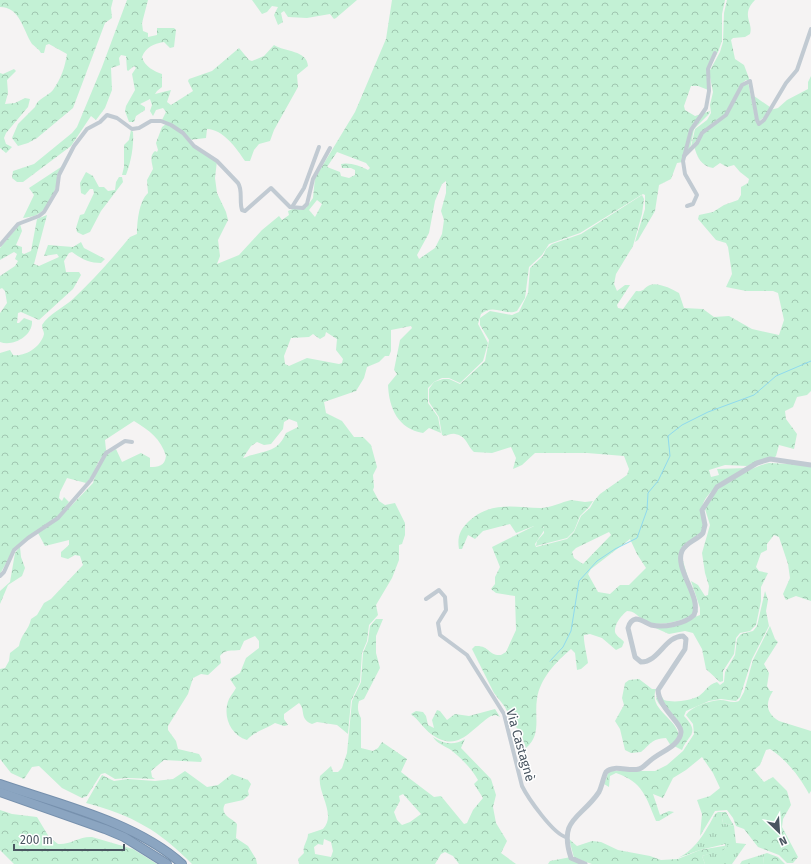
<svg xmlns="http://www.w3.org/2000/svg" width="811" height="864" font-family="'Fira Sans',sans-serif">
	<defs>
		<pattern id="grass-tufts" width="24" height="20" patternUnits="userSpaceOnUse"><rect width="24" height="20" fill="#c3f1d5"/><path d="M3 7l-1-3M5 7V3M7 7l1-3M15 17l-1-3M17 17v-4M19 17l1-3" fill="none" stroke="#a0c6b0"/></pattern>
		<pattern id="forest-crowns" width="20" height="18" patternUnits="userSpaceOnUse"><rect width="20" height="18" fill="#c3f1d5"/><path d="M2 6a3 3 0 1 1 6 0M12 15a3 3 0 1 1 6 0" fill="none" stroke="#a0c6b0"/></pattern>
	</defs>
	<rect width="100%" height="100%" fill="#f5f3f3"/>
	<g fill="url(#grass-tufts)">
		<path d="M718 812H721L723 823 734 826 736 843 746 844 732 864H705L702 856 726 848 725 844 700 850 675 859C694 853 706 831 715 814Z"/>
		<polygon points="764,854 763,864 740,864 742,861"/>
	</g>
	<g fill="url(#forest-crowns)" fill-rule="evenodd">
		<path d="M0 0H113L111 8 112 18 105 23 73 108 37 138 28 143 18 146 12 138 18 124 35 107C37 99 48 96 53 90 61 79 65 67 67 54L49 44 46 45 44 53H41C39 49 35 47 32 44 23 30 20 7 0 7Z"/>
		<path d="M127 0H148L142 23 143 31 148 33V37L157 35V28H174L176 30 174 47 170 48 164 42C153 44 146 47 142 57 144 66 155 72 162 74V87L157 91 155 94 171 90 167 102 171 105 193 91 188 81 189 79 212 71 239 48 249 60 252 61 264 56 274 45C285 52 307 50 308 66L297 75 298 87 274 130 270 141 259 144 254 150 250 161H245C237 149 223 129 207 129L206 138 189 140 185 135 162 120 166 112 163 108 156 110 153 116 150 111 152 105 150 99 140 104 145 107V110L136 116 134 122H129L125 111 126 106 135 90 132 74 136 68 134 66 128 71 127 70 126 56 121 55 119 58 120 65 111 68 112 90 105 108 96 120 91 116 71 146 23 182H17L12 178 13 171 34 164 72 133 77 127 102 67Z"/>
		<polygon points="252,0 357,0 336,18 334,19 330,14 307,18 288,17 284,11 281,13 283,22 278,25 274,15 278,7 272,6 267,12 262,14"/>
		<path d="M392 0H725L722 14V41L718 52 707 72 711 91 698 86H691L684 106 685 110 695 116 710 111 709 114 694 129 690 149 683 162 677 163 671 179 659 185 655 211 638 240 635 242 645 209V195L643 194 580 233 549 244 542 255 529 267 525 298 517 311C504 316 494 303 481 314L478 324 488 343 483 361 460 383 449 378H442L434 382 428 388V403L438 417 441 433 429 428 423 433C398 429 389 408 388 385L397 374 394 370 400 340 412 328 411 326 391 330V351L389 356H385L379 362 367 367 364 378 356 391 324 402 326 413 342 421 354 437H363L371 445 377 467 373 475 374 487 373 490 379 501 385 505 395 503 405 523V535L402 544 399 545V560L392 578 376 605 378 615 369 625 367 641 362 653 360 682 351 701 348 734 337 725 317 722 312 724C299 719 306 710 299 703L284 714V719L288 725 284 726 275 723C266 729 255 731 247 740 230 735 222 715 229 699 231 695 234 692 236 688L230 679 240 673 246 658 259 648V641L255 636 244 641 240 650C232 651 225 649 220 656L221 663 208 675 201 674 193 678 188 694 168 726V730L176 741 178 749 199 754 202 759 201 762 164 760 151 771 152 777 155 779 128 778 115 779 105 773 101 774 87 796 82 798 62 788 39 766 32 767 24 779 11 773 0 759V669L5 668 9 661 10 653 19 646C21 634 29 630 31 619L37 615 44 603 51 599 83 565 80 556 75 555 68 559 61 557V552L69 545V540L45 546 38 533 59 518 72 505 93 483 100 459 116 449 122 462 141 453 150 458V467C158 467 165 466 166 456 161 439 149 430 134 421L105 440 106 450 110 451C94 459 98 472 86 483L67 478 60 492 59 498 62 501 64 497 69 502 58 517 43 526 14 549 0 574V353L10 350 13 355C25 357 41 347 44 334 44 331 42 329 42 325 49 314 63 308 73 299 93 280 112 259 130 237L137 234C137 222 139 201 148 193L147 180 153 169C152 162 149 156 155 151L157 152 158 150 156 143 162 127 166 124 180 132 192 146 217 161 215 178 217 193 226 212 228 220 218 240 220 256 217 264 239 255 262 230 279 216 282 220 289 215 288 211 295 208H306L313 198 315 178 355 112 386 39ZM337 152 366 163 370 168 368 170C361 166 349 162 341 164L342 168H351L355 170V175L349 178 341 176 340 172 327 167ZM446 181V193L441 211 444 220 442 234 435 248 419 259 417 255 429 233 435 201 442 184ZM317 200 322 204 315 217 309 210ZM326 332 337 339 336 350 343 359 342 363 339 364 307 358 289 366 285 364 284 356 291 338 309 337 313 334 320 339 325 336ZM289 419 297 422 298 427 286 433C278 451 269 450 252 455 249 455 246 458 243 458L251 446 257 442 264 445 271 444 283 429 284 422Z"/>
		<path d="M727 0H755C740 15 754 23 750 34L745 37 733 38 731 40 735 59 744 65 750 81 746 80 741 84 725 114 704 131 691 147 695 129 707 120 711 113 710 105 713 92 709 72 720 52 723 42 724 13Z"/>
		<polygon points="14,69 16,71 7,80 8,93 5,104 15,103 25,98 30,99 28,107 6,133 4,138 6,144 12,147 6,153 0,148 0,73 3,74"/>
		<path d="M811 76V391L807 395 797 397 793 407 785 411 786 419 797 434 794 449 779 445 776 456 772 460 747 466 725 465 709 470 711 477 719 475 717 469 747 468C733 477 704 489 702 509 701 514 705 522 706 527L681 554 698 612C688 620 654 629 643 620 638 616 634 611 627 611 622 615 614 624 615 632 616 636 622 639 624 642L622 647 616 650 602 638 590 634 584 635C583 639 587 656 588 663L581 669 577 670 575 653 571 649C556 662 540 678 537 699 534 717 542 734 526 748L520 731 513 724 505 707 494 693 472 649 475 646C490 645 488 656 501 655L506 652 516 630 515 596 496 593 491 589 495 584V577L500 567 492 547 534 526H542L545 529 535 544 536 547 567 539 574 532 581 516 590 508 594 501 600 494 627 475 629 469 624 456 587 453H535L522 465 513 469 516 458 511 447 492 453 474 452C467 446 467 436 455 434 450 433 447 437 442 435L439 417 429 402V389L434 382 443 379H449L460 384 485 361 489 340 480 325V318L490 311 512 315 519 312 528 293 530 268 543 256 546 249 552 244 581 234 642 195 644 199 642 214 633 246 616 274 614 284 617 291 625 285H630L617 305 618 308 623 309 636 291C645 292 643 288 650 285 658 282 672 289 679 293L684 308 703 309 714 317 729 316 752 329 779 335 784 320 778 293 773 291H746L726 287 732 274 728 247 726 243 716 240 698 219 699 215 713 212 724 205 738 200 741 195V187L748 183 749 179 740 172 734 165 727 167 720 163 713 168C701 166 697 157 694 146L705 132 721 120 739 90 748 82 756 122 759 124 770 110 778 108 787 100 808 89V82ZM609 532 611 535 583 564 574 558 572 552 576 548ZM630 539 637 554 646 568 629 585H620L610 594 598 592 588 574 591 569Z"/>
		<polygon points="754,96 770,107 764,117 758,122"/>
		<path d="M131 130 133 132C134 146 131 162 126 175H122L124 167V145L129 140Z"/>
		<path d="M61 167C58 181 52 207 38 214 34 217 28 217 23 218L34 195 29 188Z"/>
		<polygon points="86,172 93,176 99,187 104,187 108,191 115,190 116,182 119,177 122,177 123,182 101,211 90,232 83,235 77,232 76,228 80,215 84,214 94,193 93,189 90,189 85,195 81,193 80,183"/>
		<path d="M47 215 34 264 39 266 59 257 57 254 44 256 48 245 73 247 81 242 84 248 105 259 101 263C90 263 81 259 72 252L69 253 64 261 66 272H79L81 275 73 289 39 320 21 312 18 313 17 323H19L24 318 32 321C33 336 13 347 0 342V313L7 303 5 291 2 288 0 289V276L15 266 18 261 15 259 17 254 14 252 0 260V248L20 224 22 231 16 245 22 247V253L24 254 31 251 37 219Z"/>
		<path d="M769 463 811 465V601L796 596 786 600 783 594 790 578 788 564 779 537 774 535 767 544V550L761 553 756 567 759 571 768 573 761 587V601L756 625 750 631 740 633 736 638 734 654 723 671V681L720 682 706 669 702 649 693 633 685 631 669 634 653 627 687 620 700 615V608L691 581 698 585 705 596 708 595 709 586 705 573 702 553 710 525 705 509C707 506 708 501 710 498 720 484 753 466 769 463Z"/>
		<path d="M571 500 585 502 593 501 589 507 580 516 574 531 567 538 536 546 537 541 544 533V527L534 526 516 533 510 524 483 531 475 539 468 535 462 549H459C457 537 460 530 468 522 490 501 513 507 541 508 550 508 562 502 571 500Z"/>
		<polygon points="20,547 21,557 25,568 22,576 8,585 0,604 0,591 10,582 15,553"/>
		<path d="M765 591 768 600 766 611 769 626 752 659 740 697 736 701 721 699 709 701 686 711 684 716C701 734 688 734 682 750L674 746 682 735 668 713 659 704 656 699 658 691 664 700C674 703 689 701 699 696 706 691 707 685 717 682L720 685 724 682 725 672 735 655 737 639 741 634 753 631 757 626Z"/>
		<path d="M376 619H383L376 636V653L380 668 364 699 359 701C357 707 358 713 361 718V748L373 751 378 748 382 742 407 759 401 772 434 797 441 796 464 824 467 823 473 810 483 798 474 784 478 780C472 769 460 757 451 750 445 746 436 743 433 737 444 744 454 746 465 739L461 748 491 779 496 795 493 807 496 823 507 841 501 853 516 864H459L453 856 445 852 441 854 435 864H299L298 859 304 853C302 846 308 841 308 834L323 829C337 814 317 793 320 776L331 766 333 772H338L342 768 347 753 352 701 361 682 363 653 368 641 370 626ZM403 794 421 814 410 822 402 825 397 820 394 812 400 801 399 796ZM324 839 331 842 333 851 331 857 315 854 314 847 318 844 323 845Z"/>
		<path d="M770 626 775 639 778 642 764 664 769 673 767 686 770 691H773C765 703 766 713 779 721L811 731V791L809 794C800 777 786 759 770 749L766 750 760 765 754 770 764 782 773 777 787 791 791 805 783 819 782 827 798 857 793 863H787L779 855 758 847 744 829 736 826 733 818 727 810 715 811 700 836 702 814 697 800 710 796 720 788 713 773 702 757 686 770 673 778 663 798 653 794 660 815 669 811 674 812 659 821H656C646 797 643 782 616 773L610 776 609 787 604 784 609 771H655L667 765 683 751 694 734 693 724 686 715C692 706 709 701 720 700 727 700 732 704 739 701L744 692 753 660Z"/>
		<path d="M639 679 652 689H656C648 709 675 717 679 735L671 746 666 738C651 739 651 744 641 752L631 753 625 750 620 729 615 721 624 705 622 698 625 683 629 680Z"/>
		<path d="M495 709 500 717 496 715 491 716C470 729 459 754 431 734 424 729 419 720 411 714L416 711 423 712 426 716 428 725 434 728 432 720 437 710 440 711 447 720 455 714 469 716Z"/>
		<path d="M185 771 207 787 218 785 232 774 248 780 251 784 248 791 249 795 243 800 225 804C219 815 232 818 237 824L236 838 248 846 256 859 257 864H192C160 831 132 815 86 803L102 775 114 781 128 779 155 781 173 779Z"/>
		<path d="M0 810 12 814 37 817 49 837 58 844C70 845 80 836 92 837L133 849 157 864H14L0 850Z"/>
		<polygon points="721,812 726,812 734,826 723,823"/>
		<polygon points="569,839 577,846 592,841 601,842 618,850 650,856 661,860 678,859 700,850 729,845 723,850 702,856 705,864 592,864 574,858"/>
		<polygon points="767,853 778,857 785,864 763,864 764,854"/>
		<polygon points="571,857 582,864 548,864 550,861"/>
	</g>
	<g fill="none" stroke-linecap="round" stroke-linejoin="round">
		<polyline stroke="#90daee" stroke-width="1" points="550,661 563,647 571,631 579,581 597,561 615,549 637,538 647,510 648,493 658,481 670,456 668,436 682,425 708,412 754,395 776,376 811,361"/>
		<defs>
			<g id="motorway">
				<path d="M0 784C58 804 136 822 182 864"/>
				<polyline points="0,792 105,829 124,837 167,864"/>
			</g>
		</defs>
		<use href="#motorway" stroke="#7690ad" stroke-width="10"/>
		<g stroke="#c1cad2" stroke-width="4">
			<polyline points="684,156 697,143 702,133 726,115 742,85 750,81 757,120 759,124 764,120 786,83 797,70 811,29"/>
			<polyline points="687,206 693,204 697,195 685,174 683,161 691,130 706,108 709,91 708,69 715,53"/>
			<polyline points="292,207 304,188 319,147"/>
			<path d="M0 245 18 224 39 216 44 212 57 190 59 175 74 146 87 129 100 122 107 115 117 118 132 129 139 128 151 121H161L171 125 183 133 194 146 217 161 238 183C243 190 239 201 242 210L245 211 271 188 290 207 303 208 307 204 313 179 330 148"/>
			<polyline points="0,576 4,572 14,550 28,538 58,518 91,480 106,453 125,441 132,442"/>
			<path d="M426 599 439 590 445 597 446 610 438 623 440 635 467 655 504 714 522 786C528 798 553 834 566 837"/>
		</g>
		<path stroke="#c1cad2" stroke-width="5" d="M585 864 571 858C558 818 581 819 599 792 602 786 603 778 606 772 614 764 629 772 639 769 643 768 647 763 651 760 660 752 680 746 681 732 682 723 659 709 658 690L685 649 686 639 683 636C665 636 659 662 641 662L635 657 628 628C629 624 631 620 636 619 641 619 646 623 651 625 663 628 685 624 694 615 702 597 674 569 682 551 686 542 697 540 703 533L705 525 702 510 717 487 757 463 770 459 811 465"/>
		<use href="#motorway" stroke="#8ba5c1" stroke-width="8"/>
	</g>
	<g text-anchor="middle" stroke-width="3" stroke-linejoin="round" paint-order="stroke">
		<g font-size="13" fill="#4a5661" stroke="#fff">
			<text transform="translate(521 745) rotate(74)" y="5">Via Castagnè</text>
		</g>
	</g>
	<g transform="translate(779 832) rotate(155)" stroke="#ffffff" stroke-width="3" paint-order="stroke">
	<path d="M0-3L7 15L0 10L-7 15Z" fill="#4a5661"/>
	<text y="-6" font-size="11" font-weight="bold" text-anchor="middle" fill="#4a5661">N</text>
	</g>
	<path d="M14 844v6h110v-6" fill="none" stroke="#4a5661" stroke-width="2"/>
	<text x="20" y="844" font-size="12" fill="#4a5661" stroke="#ffffff" stroke-width="3" paint-order="stroke">200 m</text>
</svg>
